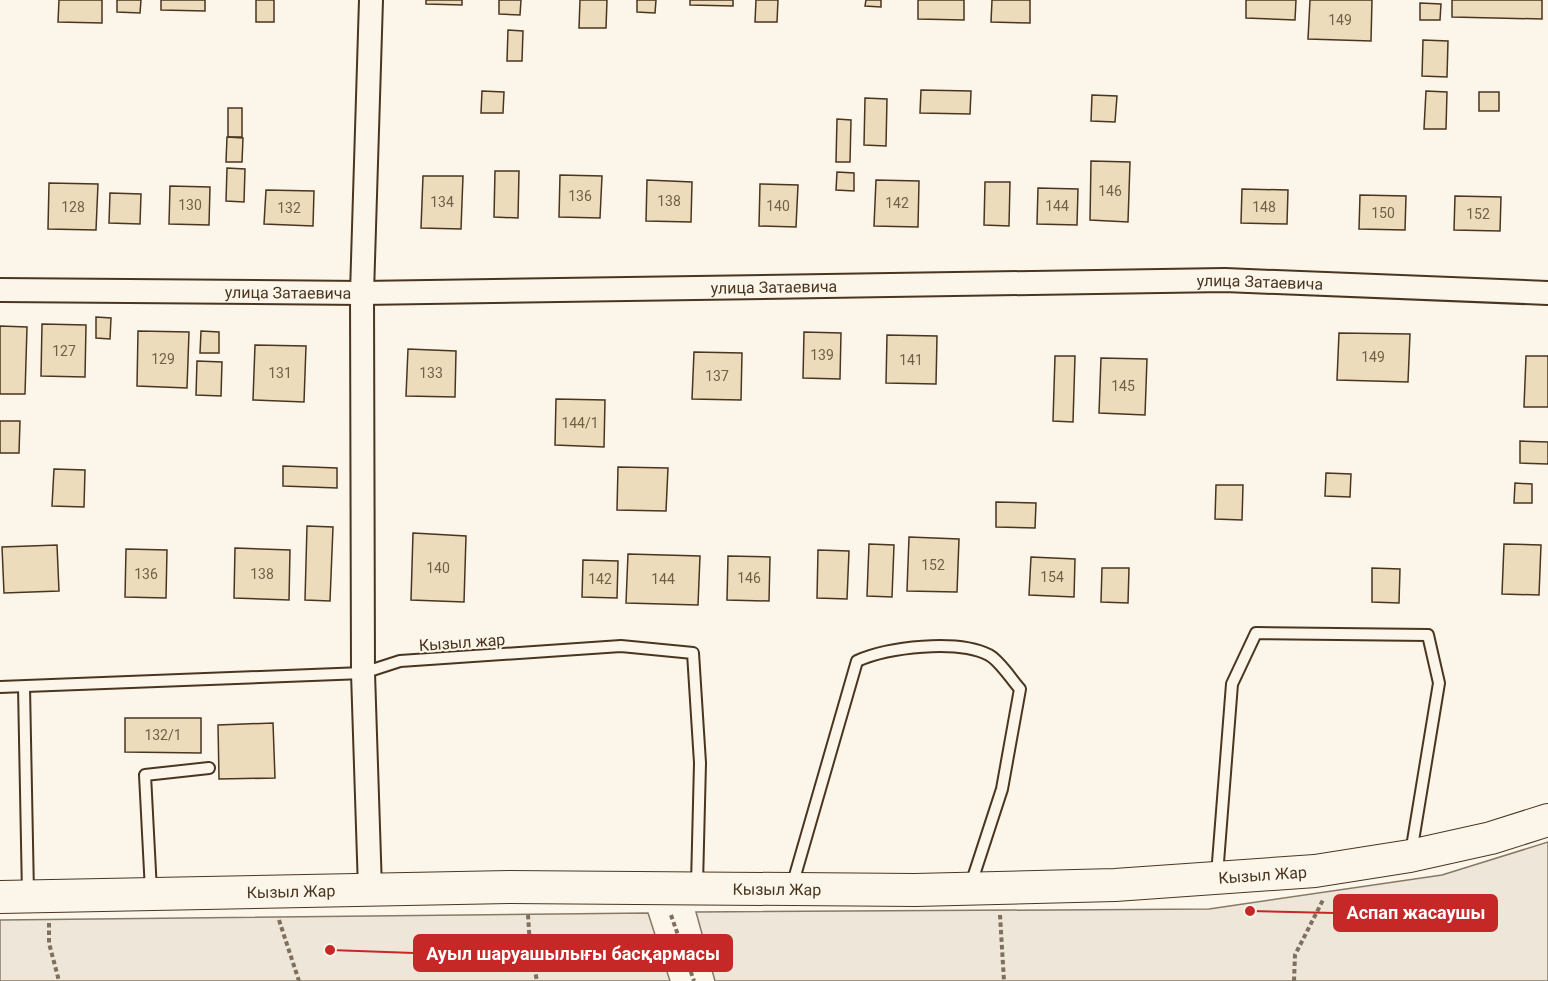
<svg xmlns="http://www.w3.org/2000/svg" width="1548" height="981" font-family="Roboto,sans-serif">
	<rect width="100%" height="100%" fill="#fbf6e9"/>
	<g fill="#ede6d9" stroke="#887966" stroke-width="1.5">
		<polygon points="1548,842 1548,981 715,981 696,912 1209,909 1442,875"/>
		<polygon points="648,913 670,981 0,981 0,920"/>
	</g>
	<g fill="#ecdcbc" stroke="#4a3520" stroke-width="1.5">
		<polygon points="59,0 102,0 102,23 58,22"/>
		<polygon points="117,0 141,0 140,13 117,12"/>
		<polygon points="161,0 205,0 205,11 161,10"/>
		<rect x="256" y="0" width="18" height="22"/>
		<polygon points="426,0 462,0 462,5 426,4"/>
		<polygon points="499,0 521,0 520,15 499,14"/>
		<polygon points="580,0 607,0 606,28 579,28"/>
		<polygon points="637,0 656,0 655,13 637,12"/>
		<polygon points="690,0 733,0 733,6 690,5"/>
		<polygon points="756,0 778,0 777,22 755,22"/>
		<polygon points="866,0 881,0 881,7 865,6"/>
		<polygon points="918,0 964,0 964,20 918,19"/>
		<polygon points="992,0 1030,0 1030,23 991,22"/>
		<polygon points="1246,0 1296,0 1295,20 1246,18"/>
		<polygon points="1310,0 1372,0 1371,41 1308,39"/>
		<polygon points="1452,0 1542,0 1542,19 1452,17"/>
		<polygon points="1420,3 1441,4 1440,20 1420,20"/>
		<polygon points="508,30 523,31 522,61 507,61"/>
		<polygon points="1423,40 1448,41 1447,77 1422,76"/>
		<polygon points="921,90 971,91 970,114 920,113"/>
		<polygon points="482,91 504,92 503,113 481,113"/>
		<polygon points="1426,91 1447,92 1446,129 1424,129"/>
		<rect x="1479" y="92" width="20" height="19"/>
		<polygon points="1092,95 1117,96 1115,122 1091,121"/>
		<polygon points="865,98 887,99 886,146 864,145"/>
		<rect x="228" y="108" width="14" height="29"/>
		<polygon points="837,119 851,120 850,162 836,162"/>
		<polygon points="227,137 243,138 242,162 226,162"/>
		<polygon points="1091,161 1130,162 1128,222 1090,220"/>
		<polygon points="227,168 245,169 244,202 226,201"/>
		<polygon points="495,171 519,171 518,218 494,217"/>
		<polygon points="837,172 854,173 854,191 836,190"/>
		<polygon points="560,175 602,176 600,218 559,217"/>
		<polygon points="423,176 463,176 461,229 421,228"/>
		<polygon points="647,180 692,182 691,222 646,221"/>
		<polygon points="876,180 919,181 918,227 874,226"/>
		<polygon points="985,182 1010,182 1009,226 984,225"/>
		<polygon points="49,183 98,184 96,230 48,229"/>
		<polygon points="760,184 798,185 796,227 759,226"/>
		<polygon points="170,186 210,187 209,225 169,224"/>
		<polygon points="1038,188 1078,189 1077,225 1037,224"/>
		<polygon points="1242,189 1288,190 1287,224 1241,223"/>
		<polygon points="266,190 314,191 313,226 264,224"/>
		<polygon points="110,193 141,194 140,224 109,223"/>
		<polygon points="1360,195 1406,196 1405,230 1359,229"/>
		<polygon points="1455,196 1501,197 1500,231 1454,230"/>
		<polygon points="96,317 111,318 110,339 96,338"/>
		<polygon points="42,324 86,325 85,377 41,376"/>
		<polygon points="0,326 27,327 25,394 0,394"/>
		<polygon points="138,331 189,332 187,388 137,386"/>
		<polygon points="201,331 219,332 219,353 200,353"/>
		<polygon points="804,332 841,333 840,379 803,378"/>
		<polygon points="1339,333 1410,334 1408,382 1337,380"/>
		<polygon points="887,335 937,336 936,384 886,383"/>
		<polygon points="255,345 306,346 304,402 253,400"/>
		<polygon points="408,349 456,351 455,397 406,396"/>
		<polygon points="694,352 742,353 741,400 692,399"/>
		<polygon points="1055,356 1075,356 1073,422 1053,421"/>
		<polygon points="1526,356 1548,356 1548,407 1524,407"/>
		<polygon points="1101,358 1147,359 1145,415 1099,413"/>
		<polygon points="197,361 222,362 221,396 196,395"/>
		<polygon points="556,399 605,400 604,447 555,445"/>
		<polygon points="0,421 20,421 19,453 0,453"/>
		<polygon points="1520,441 1548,442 1548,464 1520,463"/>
		<polygon points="283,466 337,468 337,488 283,486"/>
		<polygon points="618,467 668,468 666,511 617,510"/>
		<polygon points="54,469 85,470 84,507 52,506"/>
		<polygon points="1326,473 1351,474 1350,497 1325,496"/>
		<polygon points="1515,483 1532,484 1532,503 1514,503"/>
		<polygon points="1216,485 1243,485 1242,520 1215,519"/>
		<polygon points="996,502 1036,503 1035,528 996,527"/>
		<polygon points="307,526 333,527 330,601 305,600"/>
		<polygon points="413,533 466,536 464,602 411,600"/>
		<polygon points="909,537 959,539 957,592 907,591"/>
		<polygon points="869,544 894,545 892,597 867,596"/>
		<polygon points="1504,544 1541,545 1539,595 1502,594"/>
		<polygon points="57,545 59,591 4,593 2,547"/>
		<polygon points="235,548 290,550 289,600 234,598"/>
		<polygon points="126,549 167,550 166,598 125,597"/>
		<polygon points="818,550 849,551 847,599 817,598"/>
		<polygon points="628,554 700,556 698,605 626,603"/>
		<polygon points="728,556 770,557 769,601 727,600"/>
		<polygon points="1031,557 1075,559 1074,597 1029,595"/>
		<polygon points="583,560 618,561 617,598 582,597"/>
		<polygon points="1102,568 1129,568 1128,603 1101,602"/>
		<polygon points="1372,568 1400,569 1399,603 1372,602"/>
		<polygon points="125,718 201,718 201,753 125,752"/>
		<polygon points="273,723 275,778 219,779 218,725"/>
	</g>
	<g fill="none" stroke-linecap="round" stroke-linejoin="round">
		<defs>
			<g id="lane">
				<polyline points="0,687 363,673 400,661 621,646 693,653 700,763 697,884"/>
				<polyline points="24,687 28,894"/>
				<polyline points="1217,875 1232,684 1256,633 1428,635 1439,683 1411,853"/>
				<path d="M792 886 857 661C888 647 957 639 989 655 1000 661 1011 679 1020 689L1002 789 971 884"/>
				<polyline points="151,891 145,775 209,768"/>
			</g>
			<g id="street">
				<path id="s1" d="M0 290 362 293 1225 280 1548 293"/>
				<polyline points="370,889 363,673 362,293 371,0"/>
			</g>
			<g id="secondary">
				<path id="s2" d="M0 897 509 887 915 890 1115 885 1315 871 1410 856 1491 838 1548 820"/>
			</g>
		</defs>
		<use href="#lane" stroke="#4a3520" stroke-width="14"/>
		<use href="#street" stroke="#4a3520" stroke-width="26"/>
		<use href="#secondary" stroke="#4a3520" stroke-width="34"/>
		<g stroke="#7f6f5c" stroke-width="4" stroke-dasharray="4.5 3" stroke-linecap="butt">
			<polyline points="528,915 530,946 537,981"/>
			<polyline points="671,915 694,981"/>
			<polyline points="1000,915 1004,981"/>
			<polyline points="279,920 299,981"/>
			<polyline points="49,923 49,943 59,981"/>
			<polyline points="1294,981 1295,955 1324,898"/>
		</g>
		<use href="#lane" stroke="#fbf6e9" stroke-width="10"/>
		<use href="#street" stroke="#fbf6e9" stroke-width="22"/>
		<use href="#secondary" stroke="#fbf6e9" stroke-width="32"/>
	</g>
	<g text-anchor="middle" stroke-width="4.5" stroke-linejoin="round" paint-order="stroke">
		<g font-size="14" fill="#725f47">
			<text x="1340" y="25">149</text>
			<text x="1110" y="196">146</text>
			<text x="580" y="201">136</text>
			<text x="669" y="206">138</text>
			<text x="442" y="207">134</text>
			<text x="897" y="208">142</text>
			<text x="190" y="210">130</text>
			<text x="778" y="211">140</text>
			<text x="1057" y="211">144</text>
			<text x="73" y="212">128</text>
			<text x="1264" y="212">148</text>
			<text x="289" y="213">132</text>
			<text x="1383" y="218">150</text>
			<text x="1478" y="219">152</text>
			<text x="64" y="356">127</text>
			<text x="822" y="360">139</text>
			<text x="1373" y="362">149</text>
			<text x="163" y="364">129</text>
			<text x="911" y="365">141</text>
			<text x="280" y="378">131</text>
			<text x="431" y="378">133</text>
			<text x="717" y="381">137</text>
			<text x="1123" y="391">145</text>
			<text x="580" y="428">144/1</text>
			<text x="933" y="570">152</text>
			<text x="438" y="573">140</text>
			<text x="146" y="579">136</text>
			<text x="262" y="579">138</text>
			<text x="1052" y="582">154</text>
			<text x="749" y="583">146</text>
			<text x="600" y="584">142</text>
			<text x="663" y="584">144</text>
			<text x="163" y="740">132/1</text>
		</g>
		<g font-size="16" fill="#4a3520" stroke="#fbf6e9">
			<text dy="6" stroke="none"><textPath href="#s1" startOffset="1260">улица Затаевича</textPath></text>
			<text dy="6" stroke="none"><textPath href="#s1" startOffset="774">улица Затаевича</textPath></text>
			<text dy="6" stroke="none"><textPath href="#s1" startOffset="288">улица Затаевича</textPath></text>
			<text transform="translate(462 642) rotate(-4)" y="6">Кызыл жар</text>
			<text dy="6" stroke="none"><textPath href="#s2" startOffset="1263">Кызыл Жар</textPath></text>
			<text dy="6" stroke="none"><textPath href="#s2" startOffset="777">Кызыл Жар</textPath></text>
			<text dy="6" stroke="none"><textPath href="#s2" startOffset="291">Кызыл Жар</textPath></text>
		</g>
	</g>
	<path fill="none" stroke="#c62828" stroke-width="2" d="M1250 911L1334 913M330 950L414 953"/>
	<g fill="#c62828" stroke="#fbf6e9" stroke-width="2">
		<circle cx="1250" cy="911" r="6"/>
		<circle cx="330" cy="950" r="6"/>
	</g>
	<g fill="#c62828" stroke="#c62828" stroke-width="2">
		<rect x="1334" y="895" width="163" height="36" rx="6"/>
		<rect x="414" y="935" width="318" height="36" rx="6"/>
	</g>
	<g font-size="18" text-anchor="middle" font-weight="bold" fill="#fff">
		<text x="1416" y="919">Аспап жасаушы</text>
		<text x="573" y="960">Ауыл шаруашылығы басқармасы</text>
	</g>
</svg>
